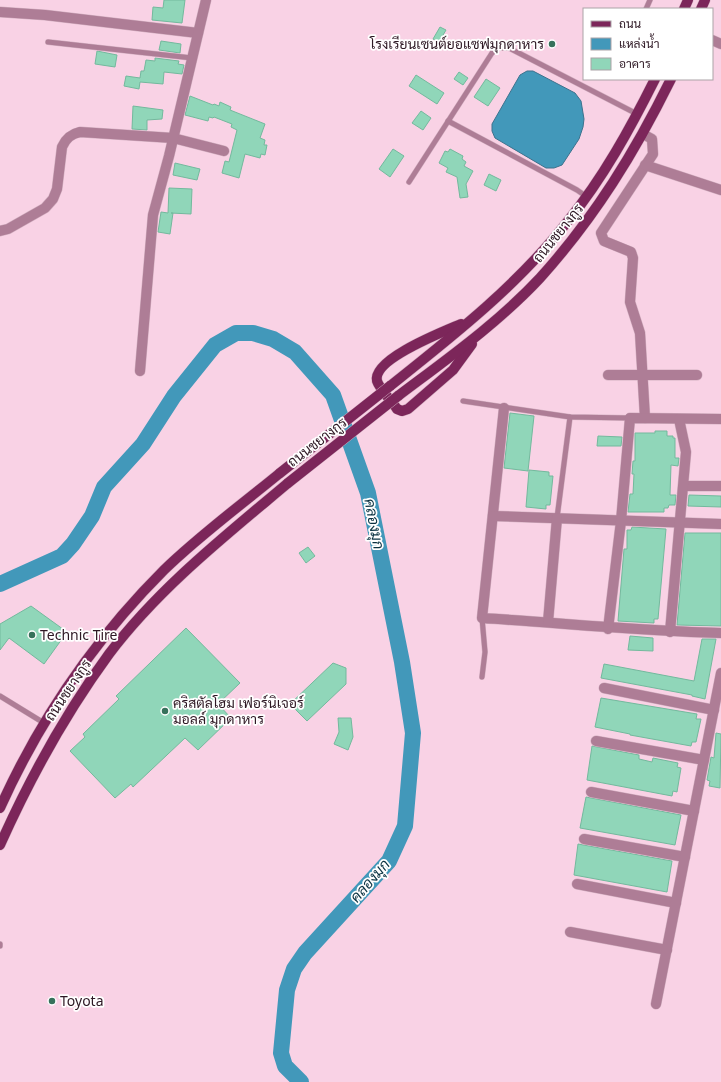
<svg xmlns="http://www.w3.org/2000/svg" width="721" height="1082" font-family="'Noto Sans',Sarabun,sans-serif">
	<rect width="100%" height="100%" fill="#f9d2e5"/>
	<polygon fill="#4298ba" stroke="#3c728d" points="527,71 533,71 575,93 581,101 584,119 583,127 579,139 562,165 554,168 546,168 495,138 492,131 492,124 520,75"/>
	<g fill="none" stroke-linecap="round" stroke-linejoin="round">
		<polyline stroke="#4298ba" stroke-width="16" points="0,584 62,556 73,544 92,516 104,487 143,444 174,396 215,345 236,333 253,333 273,339 295,352 333,395 368,493 402,662 413,733 405,826 389,861 305,953 294,969 287,990 281,1053 285,1066 301,1082"/>
	</g>
	<g fill="#90d6b9" stroke="#73b99d">
		<polygon points="164,0 185,0 182,23 152,20 153,7 163,8"/>
		<polygon points="440,27 446,30 439,42 433,39"/>
		<polygon points="161,41 181,44 180,53 159,50"/>
		<polygon points="97,51 117,55 115,67 95,64"/>
		<polygon points="155,58 179,61 178,64 184,65 182,74 164,72 163,84 140,82 139,89 124,86 126,76 140,78 141,71 144,71 146,60 155,61"/>
		<polygon points="459,72 468,78 463,85 454,79"/>
		<polygon points="416,75 444,93 437,104 409,86"/>
		<polygon points="486,79 500,88 488,106 474,97"/>
		<polygon points="190,96 213,105 214,104 219,106 220,102 231,107 230,110 265,124 260,138 265,140 264,145 267,145 265,155 261,154 260,158 245,154 239,178 222,173 225,161 229,162 237,130 231,127 232,124 214,117 213,118 209,117 208,121 185,115"/>
		<polygon points="133,106 163,110 162,119 147,120 147,130 132,129"/>
		<polygon points="421,111 431,118 423,130 412,123"/>
		<polygon points="393,149 404,156 390,177 379,169"/>
		<polygon points="450,149 463,156 462,159 466,162 464,166 473,171 466,184 468,197 460,198 457,177 446,172 448,168 439,163 445,151 448,152"/>
		<polygon points="175,163 200,169 197,180 173,175"/>
		<polygon points="489,174 501,180 496,191 484,185"/>
		<polygon points="169,188 192,189 191,214 171,213 173,213 170,234 158,232 161,212 168,213"/>
		<polygon points="510,413 534,416 528,471 504,468"/>
		<polygon points="655,431 667,431 667,436 673,436 673,438 675,438 675,458 679,458 678,466 671,465 670,495 676,495 675,505 669,505 668,508 664,508 664,512 628,512 630,494 633,494 634,474 632,474 633,461 635,461 635,433 655,433"/>
		<polygon points="598,436 622,437 621,446 597,446"/>
		<polygon points="529,470 549,472 549,476 553,476 550,505 546,505 546,509 526,507"/>
		<polygon points="689,495 721,496 721,507 688,506"/>
		<polygon points="632,527 666,529 658,619 654,619 654,623 618,621 624,549 627,549 627,530 631,530"/>
		<polygon points="685,533 721,533 721,626 677,625"/>
		<polygon points="308,547 315,556 306,563 299,553"/>
		<polygon points="31,606 67,632 44,664 9,638 0,650 0,624"/>
		<polygon points="186,628 240,683 218,704 231,718 198,750 185,738 133,787 131,784 115,798 70,751 85,737 83,734 119,699 116,696"/>
		<polygon points="630,636 653,638 653,651 628,650"/>
		<polygon points="702,639 716,639 705,699 692,696 692,695 601,678 604,664 694,681"/>
		<polygon points="333,663 346,668 346,684 307,721 290,704"/>
		<polygon points="601,698 697,714 696,719 701,719 696,742 692,742 691,746 630,735 630,734 595,727"/>
		<polygon points="338,718 351,718 353,737 348,750 334,744 339,732"/>
		<polygon points="716,733 721,734 720,788 709,786 710,781 707,780 711,757 714,758"/>
		<polygon points="592,746 639,755 639,759 652,762 653,758 678,763 677,767 681,768 677,792 673,791 672,796 587,780"/>
		<polygon points="586,797 681,815 675,845 580,828"/>
		<polygon points="578,844 672,861 667,892 574,875"/>
	</g>
	<g fill="none" stroke-linecap="round" stroke-linejoin="round">
		<defs>
			<g id="service">
				<polyline points="646,9 650,0"/>
				<polyline points="48,42 192,58"/>
				<polyline points="448,121 577,190 587,197"/>
				<polyline points="409,182 492,53 498,48 509,48 637,114"/>
				<polyline points="463,401 570,417 630,418"/>
				<polyline points="557,518 570,417"/>
				<polyline points="482,618 485,652 482,677"/>
				<polyline points="0,696 44,723"/>
				<polyline points="0,944 0,946"/>
			</g>
			<g id="minor">
				<polyline points="0,12 45,15 198,33"/>
				<polyline points="712,40 721,44"/>
				<polyline points="643,134 652,139 653,154 601,233 604,241 631,252 633,258 630,302 640,333 645,418"/>
				<polyline points="645,165 721,190"/>
				<path d="M0 231 8 229 45 208 53 199 57 189 62 147C66 138 71 134 80 132L173 138 224 151"/>
				<polyline points="140,371 153,215 169,156 206,0"/>
				<polyline points="608,375 697,375"/>
				<path d="M504 408 482 618C562 623 641 631 721 633"/>
				<polyline points="684,486 721,486"/>
				<polyline points="493,516 721,524"/>
				<polyline points="548,622 557,518"/>
				<polyline points="608,629 621,521 630,418 721,419"/>
				<polyline points="670,632 686,452 679,419"/>
				<polyline points="604,688 714,710"/>
				<polyline points="596,741 704,760"/>
				<polyline points="591,792 694,811"/>
				<polyline points="584,839 685,857"/>
				<polyline points="577,884 676,903"/>
				<polyline points="570,932 667,950"/>
				<polyline points="656,1004 721,673"/>
			</g>
			<g id="primary">
				<polyline points="684,9 688,0"/>
				<polyline points="701,9 705,0"/>
				<path d="M461 324C445 331 372 359 377 381 380 390 392 401 397 409L402 411 408 409 453 370 472 344"/>
				<path d="M390 386C453 336 518 285 568 221 603 178 630 129 655 79"/>
				<path d="M398 396C447 359 498 323 540 278 595 217 635 152 671 79"/>
				<path d="M0 808C40 719 95 639 164 570 200 535 241 505 280 473"/>
				<path d="M0 845C30 778 65 714 109 654 159 588 225 536 288 483"/>
			</g>
		</defs>
		<use href="#service" stroke="#d4b1c2" stroke-width="6"/>
		<use href="#minor" stroke="#d4b1c2" stroke-width="11"/>
		<use href="#primary" stroke="#d4b1c2" stroke-width="11"/>
		<use href="#service" stroke="#ae7d96" stroke-width="5"/>
		<use href="#minor" stroke="#ae7d96" stroke-width="10"/>
		<use href="#primary" stroke="#7c265a" stroke-width="10"/>
		<defs>
			<g id="primary-bridge">
				<polyline points="280,473 390,386"/>
				<polyline points="288,483 398,396"/>
			</g>
		</defs>
		<use href="#primary-bridge" stroke="#d4b1c2" stroke-width="11" stroke-linecap="butt"/>
		<use href="#primary-bridge" stroke="#7c265a" stroke-width="10"/>
	</g>
	<g fill="#36715b" stroke="#fff" stroke-width="1.5">
		<circle cx="552" cy="44" r="4"/>
		<circle cx="32" cy="635" r="4"/>
		<circle cx="165" cy="711" r="4"/>
		<circle cx="52" cy="1001" r="4"/>
	</g>
	<g text-anchor="middle" stroke-width="3.5" stroke-linejoin="round" paint-order="stroke">
		<g font-size="14" fill="#2e1824" stroke="#fff" text-anchor="start">
			<text x="544" y="49" text-anchor="end">โรงเรียนเซนต์ยอแซฟมุกดาหาร</text>
			<text x="40" y="640">Technic Tire</text>
			<text x="173" y="708">คริสตัลโฮม เฟอร์นิเจอร์<tspan x="173" dy="16">มอลล์ มุกดาหาร</tspan></text>
			<text x="60" y="1006">Toyota</text>
		</g>
		<g font-size="14" fill="#2e1824" stroke="#fff">
			<text transform="translate(558 233) rotate(-51)" y="5">ถนนชยางกูร</text>
			<text transform="translate(317 442) rotate(-38)" y="5">ถนนชยางกูร</text>
			<text transform="translate(68 690) rotate(-56)" y="5">ถนนชยางกูร</text>
		</g>
		<g font-size="15" font-style="italic" fill="#093140" stroke="#fff">
			<text transform="translate(374 524) rotate(79)" y="5">คลองมุก</text>
			<text transform="translate(370 881) rotate(-49)" y="5">คลองมุก</text>
		</g>
	</g>
	<rect x="583" y="8" width="130" height="72" fill="#ffffff" stroke="#aba3a7"/>
	<rect x="591" y="21" width="20" height="6" fill="#7c265a" stroke="#aba3a7"/>
	<text x="619" y="28" font-size="12" fill="#2e1824">ถนน</text>
	<rect x="591" y="38" width="20" height="12" fill="#4298ba" stroke="#aba3a7"/>
	<text x="619" y="48" font-size="12" fill="#2e1824">แหล่งน้ำ</text>
	<rect x="591" y="58" width="20" height="12" fill="#90d6b9" stroke="#aba3a7"/>
	<text x="619" y="68" font-size="12" fill="#2e1824">อาคาร</text>
</svg>
